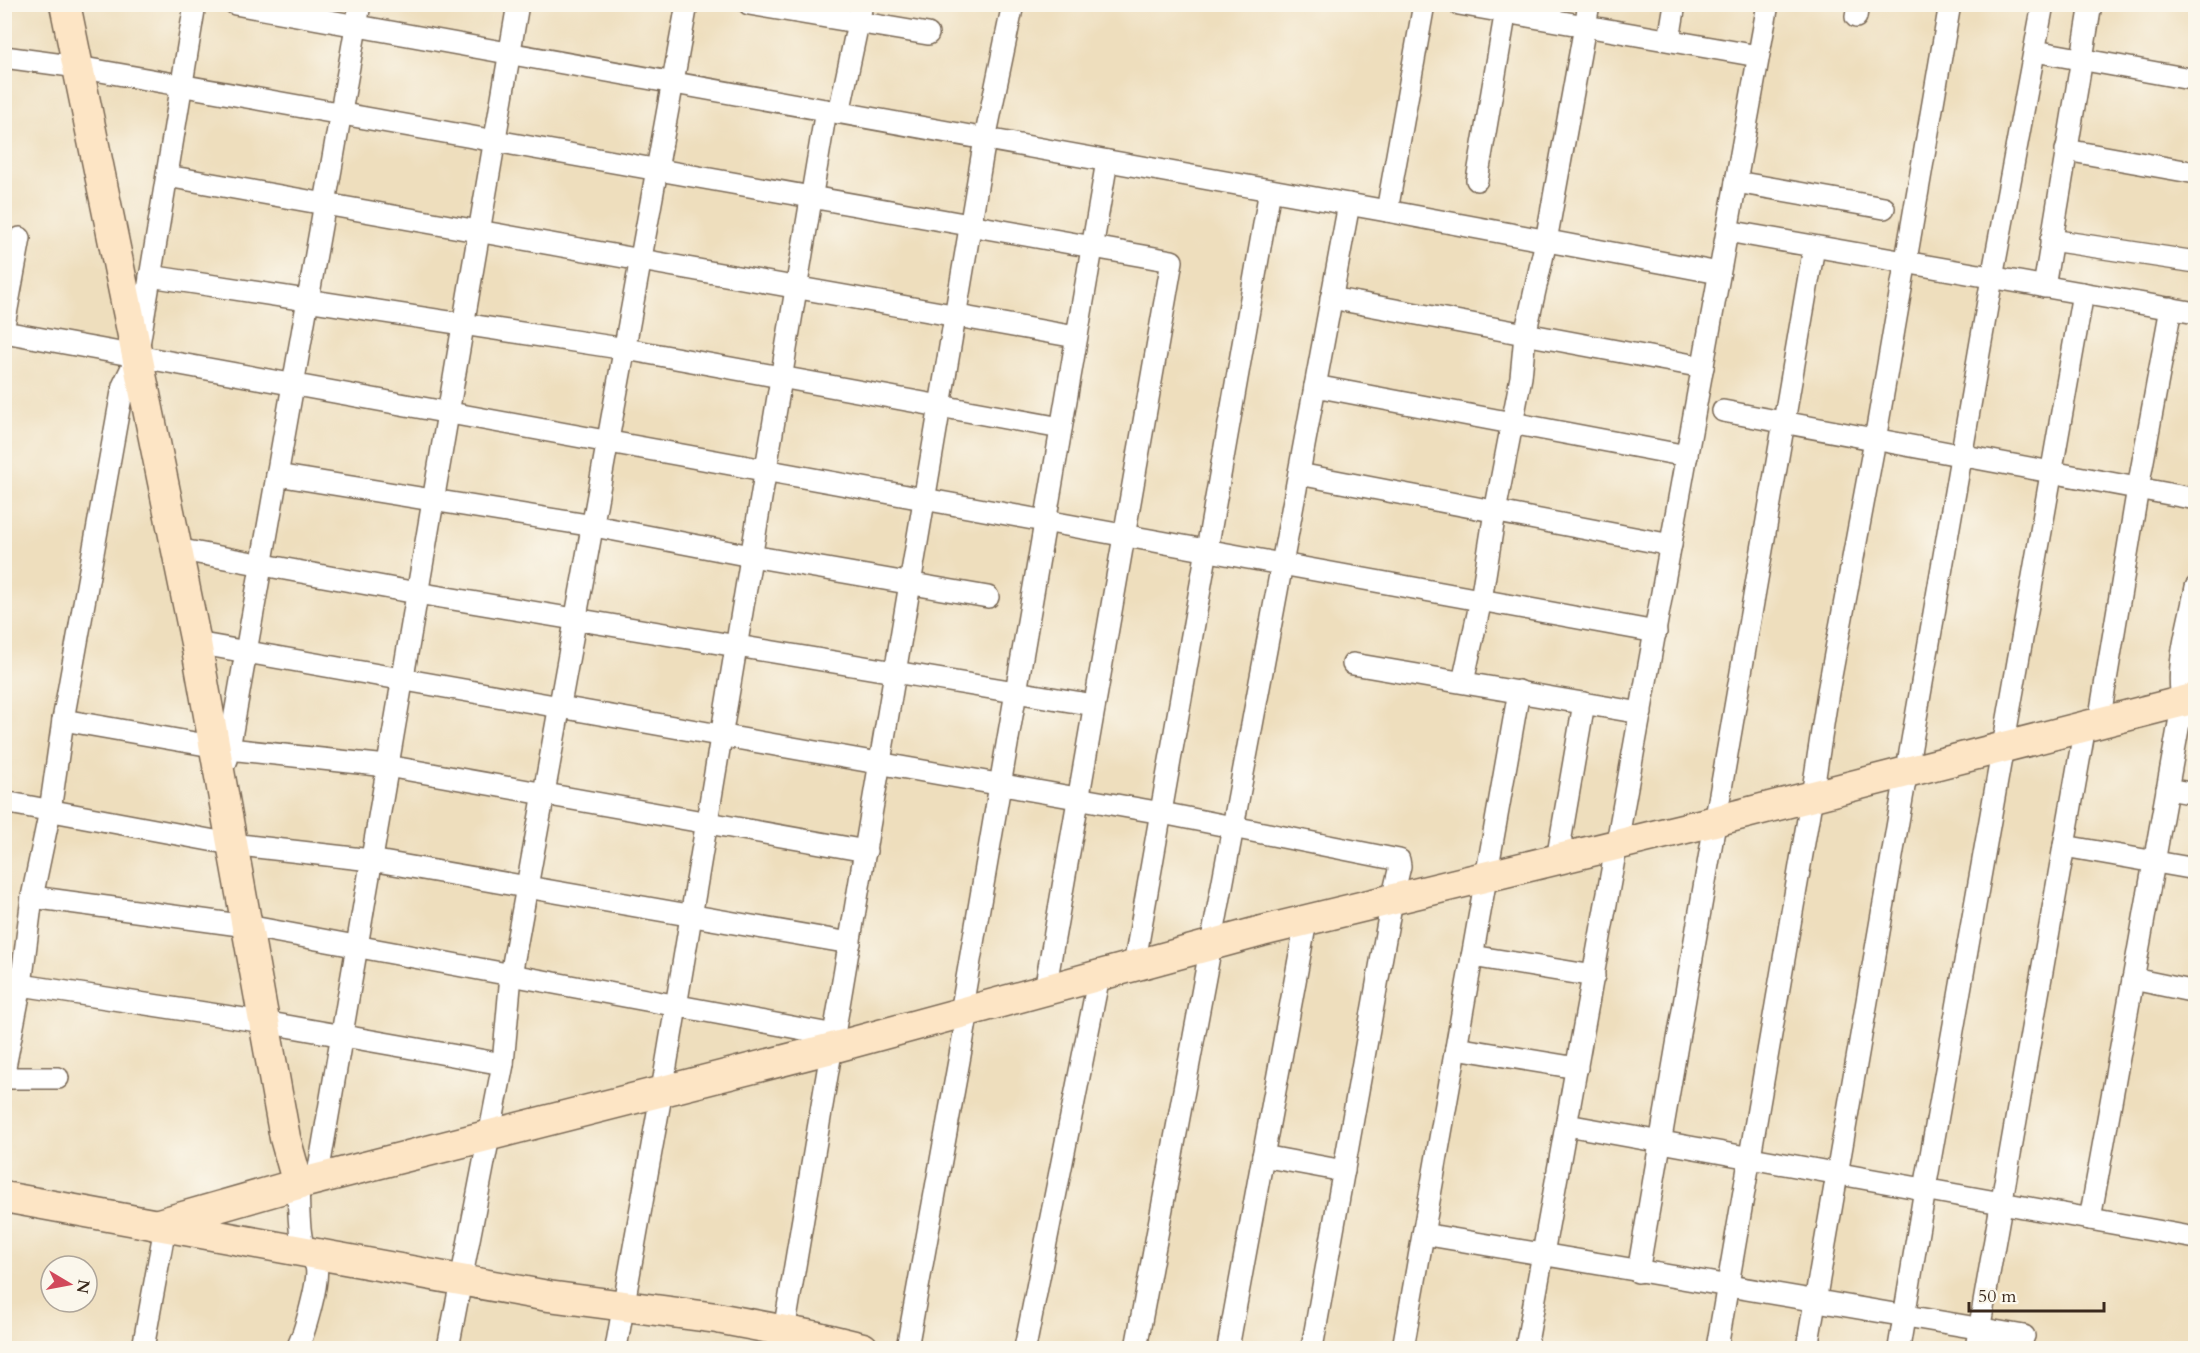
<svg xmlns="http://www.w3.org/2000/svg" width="2200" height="1353" font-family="Cardo,serif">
	<rect width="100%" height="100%" fill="#fbf7ec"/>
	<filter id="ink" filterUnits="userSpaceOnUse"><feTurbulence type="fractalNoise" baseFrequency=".0167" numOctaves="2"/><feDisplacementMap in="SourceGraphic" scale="12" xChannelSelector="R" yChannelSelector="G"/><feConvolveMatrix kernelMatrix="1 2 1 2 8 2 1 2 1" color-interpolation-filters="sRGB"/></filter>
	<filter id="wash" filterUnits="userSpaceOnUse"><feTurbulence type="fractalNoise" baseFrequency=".008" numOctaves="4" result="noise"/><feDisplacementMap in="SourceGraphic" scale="24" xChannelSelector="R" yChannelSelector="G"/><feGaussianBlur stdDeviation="1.35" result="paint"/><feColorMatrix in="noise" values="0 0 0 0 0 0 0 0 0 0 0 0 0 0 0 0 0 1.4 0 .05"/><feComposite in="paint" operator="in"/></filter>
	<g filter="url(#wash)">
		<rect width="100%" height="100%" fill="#eedebd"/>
	</g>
	<g filter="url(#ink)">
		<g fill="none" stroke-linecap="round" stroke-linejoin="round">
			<defs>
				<g id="street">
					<polyline points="235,4 1387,211 1719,273"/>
					<polyline points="749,4 928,34"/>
					<polyline points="1459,4 1758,56"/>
					<polyline points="1856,17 1858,4"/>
					<polyline points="1669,40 1675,4"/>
					<polyline points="2035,51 2196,80"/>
					<polyline points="4,57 78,67 1172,261 1045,990"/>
					<polyline points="839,113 862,4"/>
					<polyline points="2066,150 2196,173"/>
					<polyline points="167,176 1076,337"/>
					<polyline points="1477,180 1507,4"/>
					<polyline points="1736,182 1884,208"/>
					<polyline points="1387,211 1424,4"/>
					<polyline points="1727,231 2196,313"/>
					<polyline points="2051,240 2196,262"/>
					<polyline points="150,276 626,349 1061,428"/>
					<polyline points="2044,287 2091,4"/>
					<polyline points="1331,298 1703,367"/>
					<polyline points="4,325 20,238"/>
					<polyline points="4,332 1656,632"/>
					<polyline points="1315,386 1687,456"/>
					<polyline points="1723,411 2196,499"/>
					<polyline points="1299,474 1671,545"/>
					<polyline points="277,475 594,526 751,556 988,597"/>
					<polyline points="176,549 417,593 1094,705"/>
					<polyline points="196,643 1162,813 1399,860 1400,866 1392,900 1312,1348"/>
					<polyline points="1353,664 1641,713"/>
					<polyline points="1463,682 1481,600 1495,512 1521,377 1525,335 1546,241 1589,4"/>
					<polyline points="63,720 229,749 387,766 866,851"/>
					<polyline points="2099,722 2138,488 2171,308"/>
					<polyline points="227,760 360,4"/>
					<polyline points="2167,789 2196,794"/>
					<polyline points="4,802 231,844 371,860 850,943"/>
					<polyline points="2064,846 2196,869"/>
					<polyline points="1557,860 1584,703"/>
					<polyline points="32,897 247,926 835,1035"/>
					<polyline points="1472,956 1594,976"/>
					<polyline points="1134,966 1270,190"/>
					<polyline points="2133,979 2196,992"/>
					<polyline points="21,985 264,1022 503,1064"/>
					<polyline points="961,1013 1107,161"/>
					<polyline points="1456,1048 1577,1068"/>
					<polyline points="4,1072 21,985 32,897 50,811 63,720 123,386 137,357 195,4"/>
					<polyline points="4,1078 58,1078"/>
					<polyline points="1567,1125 2196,1238"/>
					<polyline points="1263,1156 1344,1171"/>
					<polyline points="317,1180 518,4"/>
					<path d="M2090 1219 2183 701C2174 669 2190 620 2196 587"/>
					<polyline points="1423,1234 2024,1336"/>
					<polyline points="1638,1272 1814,247"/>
					<polyline points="784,1331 985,139 1013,4"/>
					<polyline points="143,1348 165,1227"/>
					<path d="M297 1348C304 1335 320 1280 316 1266 313 1257 305 1250 302 1241 298 1224 299 1202 298 1184"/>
					<polyline points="448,1348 503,1064 511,975 687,4"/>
					<polyline points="616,1348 662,1090 826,110"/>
					<polyline points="907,1348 968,1011"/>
					<polyline points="1025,1348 1099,976"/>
					<polyline points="1136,1348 1349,204"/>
					<polyline points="1228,1348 1306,921"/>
					<polyline points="1403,1348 1519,691"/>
					<polyline points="1526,1348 1768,4"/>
					<polyline points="1717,1348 1812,796 1828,692 1875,440 1950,4"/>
					<polyline points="1807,1348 1992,278 2043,4"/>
					<polyline points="1899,1348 1925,1189 2083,293"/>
					<polyline points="1976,1348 2085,726"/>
				</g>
				<g id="secondary">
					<polyline points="65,4 196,643 285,1138 298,1184"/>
					<polyline points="4,1197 548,1296 717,1318 818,1337 863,1348"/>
					<polyline points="155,1225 298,1184 832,1048 1262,931 1715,821 2196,698"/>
				</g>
			</defs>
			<use href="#street" stroke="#7a6956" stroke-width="24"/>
			<use href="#secondary" stroke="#7a6956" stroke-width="33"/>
			<use href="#street" stroke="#fff" stroke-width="21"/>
			<use href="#secondary" stroke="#fde5c5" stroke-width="30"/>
		</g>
	</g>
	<rect width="2200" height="1353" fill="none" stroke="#fbf7ec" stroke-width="24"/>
	<g transform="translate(69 1284) rotate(100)"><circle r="28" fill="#fbf7ec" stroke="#aea59a" stroke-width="1.5"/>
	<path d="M0-4.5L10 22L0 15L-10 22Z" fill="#d1495b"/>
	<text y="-9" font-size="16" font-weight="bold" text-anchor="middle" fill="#3b2a1e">N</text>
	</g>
	<path d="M1969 1302v9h135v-9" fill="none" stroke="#3b2a1e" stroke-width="3"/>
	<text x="1978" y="1302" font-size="18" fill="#3b2a1e" stroke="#fbf7ec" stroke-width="4.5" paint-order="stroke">50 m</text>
</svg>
